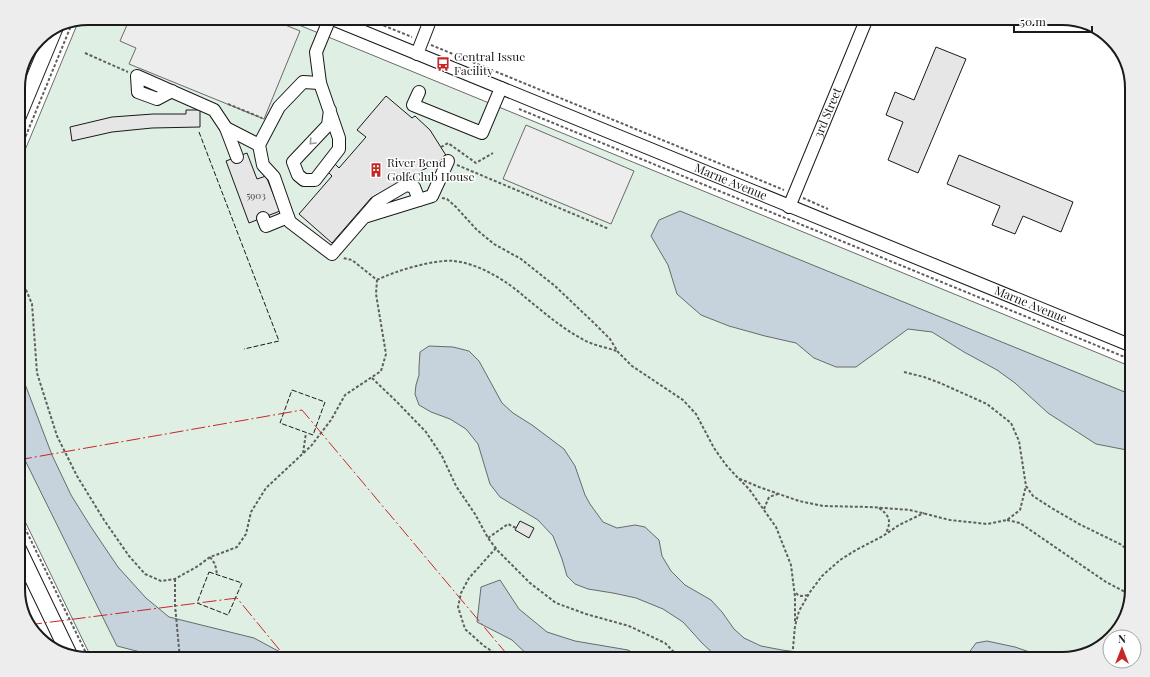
<svg xmlns="http://www.w3.org/2000/svg" width="1150" height="677" font-family="'Playfair Display',serif">
	<rect width="100%" height="100%" fill="#fff"/>
	<polygon fill="#e0efe3" stroke="#6a6a6a" points="88,18 282,18 1132,367 1132,590 1123,624 1097,650 1063,659 92,659 18,507 18,167 79,20"/>
	<g fill="#ededed" stroke="#6a6a6a">
		<polygon points="130,18 268,18 300,31 264,119 129,64 136,48 120,41"/>
		<polygon points="526,125 634,171 611,224 503,179"/>
	</g>
	<g fill="#c6d2dc" stroke="#6a6a6a">
		<polygon points="680,211 1132,395 1132,451 1096,444 1048,413 1015,383 997,370 964,352 932,332 908,329 856,367 836,367 814,358 796,343 765,336 729,326 701,315 677,294 668,265 651,236 659,220"/>
		<polygon points="18,336 25,384 52,455 71,495 91,527 118,567 146,598 169,617 254,638 293,659 174,659 152,655 117,646 18,446"/>
		<polygon points="429,346 453,347 469,351 479,361 502,403 513,413 532,425 564,449 575,466 585,495 590,504 603,522 617,528 635,525 645,527 659,540 662,556 671,571 685,585 711,600 722,612 734,629 744,638 761,646 782,650 805,653 817,659 719,659 702,643 683,622 663,609 636,598 613,593 588,589 575,584 567,576 562,559 553,536 538,520 500,497 490,484 478,444 466,429 450,419 431,412 419,405 415,394 416,385 419,375 419,367 420,352"/>
		<polygon points="500,580 519,609 547,632 575,641 628,650 644,659 568,659 560,656 545,659 532,659 512,640 477,622 481,587"/>
		<polygon points="987,641 1015,647 1050,659 966,659 968,654 976,643"/>
	</g>
	<g fill="#e6e6e6" stroke="#1a1a1a">
		<polygon points="968,18 981,18 979,23"/>
		<polygon points="936,47 966,59 918,173 888,160 903,122 886,115 895,92 914,100"/>
		<polygon points="386,96 412,118 415,116 430,130 447,157 371,198 332,243 299,214 332,176 328,172 335,164 339,168 366,137 357,130"/>
		<polygon points="186,110 200,110 200,127 152,128 112,132 72,141 70,127 112,117 153,114 186,114"/>
		<polygon points="247,153 257,179 266,176 280,211 249,223 226,161"/>
		<polygon points="959,155 1073,202 1061,232 1023,216 1015,234 992,225 1000,206 947,184"/>
		<polygon points="520,521 534,528 529,538 515,530"/>
	</g>
	<g fill="none" stroke-linecap="round" stroke-linejoin="round">
		<defs>
			<g id="minor">
				<path id="s1" d="M330 18 1132 346"/>
				<polyline points="330,18 316,52 320,83 339,138 339,149 315,180 304,180 298,175 293,162 328,125 330,110"/>
				<polyline points="417,54 431,18"/>
				<polyline points="320,83 303,82 279,107 259,145 263,165 274,177 288,217 290,222 332,254 377,202 406,185 414,187 419,200 364,217"/>
				<polyline points="172,91 157,99 138,92 137,76 214,110 226,128 259,145"/>
				<polyline points="419,92 413,105 482,133 501,88"/>
				<polyline points="226,128 237,157"/>
				<polyline points="419,200 432,196 448,161"/>
				<path id="s2" d="M789 207 867 18"/>
				<polyline points="263,218 266,226 288,217"/>
			</g>
			<g id="major">
				<polyline points="18,117 55,28"/>
				<polyline points="18,548 69,654"/>
			</g>
		</defs>
		<use href="#minor" stroke="#1a1a1a" stroke-width="14"/>
		<use href="#major" stroke="#1a1a1a" stroke-width="17"/>
		<g stroke="#5f5f5f" stroke-width="2" stroke-dasharray="3 2" stroke-linecap="butt">
			<polyline points="300,18 316,24"/>
			<polyline points="365,18 412,37"/>
			<polyline points="431,45 784,190"/>
			<polyline points="85,53 128,72"/>
			<polyline points="228,104 262,118"/>
			<polyline points="519,109 1132,360"/>
			<polyline points="441,147 448,143 476,163 493,153"/>
			<polyline points="18,155 73,21"/>
			<polyline points="457,165 609,229"/>
			<polyline points="442,198 447,199 456,207 477,230 494,244 521,259 555,286 595,324 610,339 618,352 632,366 683,400 696,414 714,448 726,465 738,478 759,487 799,501 823,506 870,507 910,510 950,520 987,524 1007,520 1020,510 1026,486"/>
			<polyline points="803,198 828,209"/>
			<polyline points="18,277 24,285 32,304 37,373 57,436 77,476 104,520 129,556 145,574 161,581 175,579 198,566 210,557 224,552 237,547 246,534 251,512 266,488 311,446 331,420 345,395 381,371 386,354 376,294 377,280 352,260 343,258"/>
			<path d="M377 280C395 271 434 259 454 261 480 264 507 281 526 298 546 314 565 331 588 342 597 346 608 348 617 351"/>
			<polyline points="904,372 924,377 940,383 987,404 1011,423 1019,441 1026,486 1033,496 1050,507 1079,524 1120,544 1132,553"/>
			<polyline points="372,378 397,402 426,432 442,456 456,486 475,514 488,538 498,551 530,583 556,603 586,614 629,626 665,643 681,659"/>
			<polyline points="303,453 306,433"/>
			<polyline points="739,479 749,489 776,527 791,565 795,597 795,623"/>
			<path d="M879 508C889 515 892 521 886 533"/>
			<polyline points="764,509 769,497 778,494"/>
			<polyline points="18,514 89,659"/>
			<polyline points="1007,520 1020,523 1106,582 1131,595"/>
			<polyline points="488,538 508,524 516,528"/>
			<polyline points="496,548 469,578 461,593 458,607 465,629 484,646 504,659"/>
			<polyline points="210,557 215,564 217,574"/>
			<polyline points="175,579 175,605 180,659"/>
			<path d="M796 593C799 597 803 596 808 595"/>
			<polyline points="792,659 795,626 799,611 810,592 822,576 840,560 856,550 883,536 899,525 924,513"/>
		</g>
		<use href="#minor" stroke="#fff" stroke-width="12"/>
		<use href="#major" stroke="#fff" stroke-width="15"/>
		<g stroke="#1a1a1a" stroke-width="1" stroke-dasharray="5 2" stroke-linecap="butt">
			<polyline points="199,132 279,341 244,349"/>
			<polygon points="292,390 325,402 313,435 280,423"/>
			<polygon points="209,572 242,583 228,615 197,603"/>
		</g>
		<g stroke="#c62828" stroke-width="1" stroke-dasharray="14 3 2 3" stroke-linecap="butt">
			<polyline points="18,460 302,410 511,659"/>
			<polyline points="28,625 237,598 287,659"/>
		</g>
	</g>
	<defs><path id="oneway-chevron" d="M-2-3.5L2.5 0L-2 3.5" fill="none" stroke-width="1.6" stroke-linecap="round" stroke-linejoin="round"/></defs>
	<use stroke="#989898" href="#oneway-chevron" transform="translate(312 142) rotate(133)"/>
	<defs>
		<symbol id="bus-bare" viewBox="-9 -9 18 18"><path d="M-5-6H5V4H4V6H2V4H-2V6H-4V4H-5ZM-3.5-4V0h7V-4ZM-3.5 1.2v1.5H-2V1.2ZM2 1.2v1.5H3.5V1.2Z" fill="#c62828" stroke="#fff" stroke-width="2.5" paint-order="stroke"/></symbol>
		<symbol id="building-bare" viewBox="-9 -9 18 18"><path d="M-4-6H4V6H1V3H-1V6H-4ZM-2.5-4.3h1.7v1.8h-1.7ZM.8-4.3h1.7v1.8H.8ZM-2.5-1h1.7V.8h-1.7ZM.8-1h1.7V.8H.8Z" fill="#c62828" stroke="#fff" stroke-width="2.5" paint-order="stroke"/></symbol>
	</defs>
	<g fill-rule="evenodd">
		<use href="#bus-bare" x="433" y="54" width="20" height="20"/>
		<use href="#building-bare" x="366" y="160" width="20" height="20"/>
	</g>
	<g text-anchor="middle" stroke-width="3" stroke-linejoin="round" paint-order="stroke">
		<g font-size="10" fill="#4d4d4d">
			<text x="256" y="199">5903</text>
		</g>
		<g font-size="12" fill="#1a1a1a" stroke="#fff" text-anchor="start">
			<text x="454" y="61">Central Issue<tspan x="454" dy="14">Facility</tspan></text>
			<text x="387" y="167">River Bend<tspan x="387" dy="14">Golf Club House</tspan></text>
		</g>
		<g font-size="12" fill="#1a1a1a" stroke="#fff">
			<text dy="4" stroke="none"><textPath href="#s2" startOffset="102">3rd Street</textPath></text>
			<text dy="4" stroke="none"><textPath href="#s1" startOffset="433">Marne Avenue</textPath></text>
			<text dy="4" stroke="none"><textPath href="#s1" startOffset="757">Marne Avenue</textPath></text>
		</g>
	</g>
	<path d="M0 0H1150V677H0ZM88 25H1062A63 63 0 0 1 1125 88V589A63 63 0 0 1 1062 652H88A63 63 0 0 1 25 589V88A63 63 0 0 1 88 25Z" fill="#ededed" fill-rule="evenodd"/>
	<path fill="none" stroke="#1a1a1a" stroke-width="2" d="M88 25H1062A63 63 0 0 1 1125 88V589A63 63 0 0 1 1062 652H88A63 63 0 0 1 25 589V88A63 63 0 0 1 88 25Z"/>
	<g transform="translate(1122 649)"><circle r="19" fill="#ffffff" stroke="#a3a3a3"/>
	<path d="M0-3L7 15L0 10L-7 15Z" fill="#c62828"/>
	<text y="-6" font-size="11" font-weight="bold" text-anchor="middle" fill="#1a1a1a">N</text>
	</g>
	<path d="M1014 26v6h78v-6" fill="none" stroke="#1a1a1a" stroke-width="2"/>
	<text x="1020" y="26" font-size="12" fill="#1a1a1a" stroke="#ffffff" stroke-width="3" paint-order="stroke">50 m</text>
</svg>
